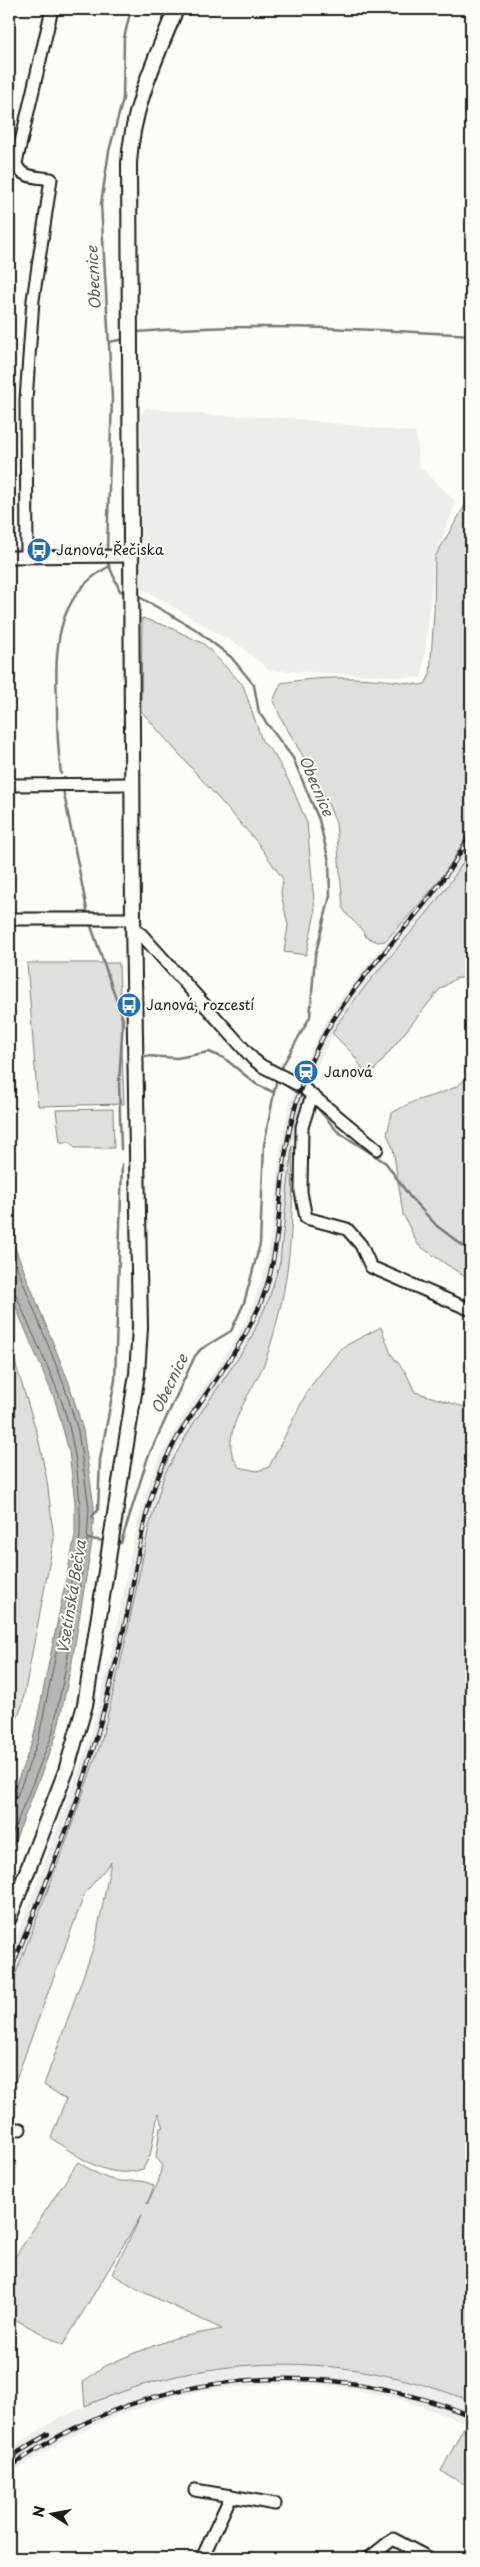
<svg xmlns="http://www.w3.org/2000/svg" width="480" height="2567" font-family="'Playpen Sans',sans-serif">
	<rect width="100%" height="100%" fill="#fdfcf7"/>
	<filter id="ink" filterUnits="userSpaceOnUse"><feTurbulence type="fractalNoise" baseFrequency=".02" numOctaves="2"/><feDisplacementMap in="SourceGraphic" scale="10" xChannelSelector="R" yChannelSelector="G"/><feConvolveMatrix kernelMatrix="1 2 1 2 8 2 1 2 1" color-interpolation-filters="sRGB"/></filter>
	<g filter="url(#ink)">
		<g fill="#eeede9">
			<polygon points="146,408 211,415 290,418 416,433 419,466 456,502 435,557 422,678 269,670 243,648 141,588 141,414"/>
			<polygon points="471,821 471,848 466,858 438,899 343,1015 312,1075 296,1125 280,1262 269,1299 249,1342 174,1453 165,1473 149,1527 124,1648 101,1742 63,1850 9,1991 9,1959 90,1739 113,1645 137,1524 154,1469 183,1417 238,1336 249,1315 263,1276 272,1229 281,1144 290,1102 301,1070 333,1008 369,962 429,891"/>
			<polygon points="313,2363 379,2373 450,2393 471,2401 471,2424 396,2398 340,2387 311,2384 279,2384 215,2389 178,2396 117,2415 66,2439 9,2474 9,2449 56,2420 110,2395 173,2376 212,2368 249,2364"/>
		</g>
		<g fill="#e0dfdb" stroke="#7e7e7c">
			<path d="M471 495V823C455 869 418 906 385 941L378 942 366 937C359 922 350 922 343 908L336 823 322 789 282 720 273 701 281 683C329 675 373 677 420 685L425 684 430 675 434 613 435 557Z"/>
			<polygon points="142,618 169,627 204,644 243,685 262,741 274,754 292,787 307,823 312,879 315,913 306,955 284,952 288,925 281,894 283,879 257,842 141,711"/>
			<path d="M471 848V976L455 979 440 989 368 1078 353 1054 332 1033C372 967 435 917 471 848Z"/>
			<polygon points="27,963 119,963 124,1104 38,1106"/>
			<polygon points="9,1038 16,1093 9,1094"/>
			<path d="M471 1072V1281L418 1245 403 1214 393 1148 387 1134 392 1113C399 1109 406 1105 413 1102 433 1094 459 1092 471 1072Z"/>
			<polygon points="113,1109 114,1148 75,1148 70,1142 60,1142 56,1110"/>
			<path d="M292 1146C294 1223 291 1284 266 1359 257 1385 224 1425 232 1454 233 1458 237 1463 239 1467L257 1471 269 1467 309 1388 341 1348 381 1327 391 1354 406 1373 415 1392 471 1409V2401C341 2351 214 2351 85 2406L83 2382 101 2368 132 2354 175 2338 222 2329 141 2291 112 2274 141 2216 63 2345 9 2316V2266L78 2162C90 2169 104 2180 120 2181 133 2182 142 2178 154 2186L147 2204 158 2183 162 2165 156 2157 160 2128 164 2127 158 2114 150 2156 143 2169C108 2181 79 2157 51 2138L66 2099 44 2085 95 1943 111 1862 85 1893 9 2098V1991L63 1850 101 1742 124 1648 149 1527 165 1473 193 1424 249 1342 269 1299 280 1262Z"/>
			<polygon points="9,1343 37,1433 47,1480 54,1539 22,1706 9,1739"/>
			<polygon points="464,2427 471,2431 471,2488 441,2471"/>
		</g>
		<polygon fill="#b7b6b2" stroke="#797876" points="9,1233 69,1383 83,1430 94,1507 92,1541 72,1662 56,1736 9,1856 9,1803 33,1740 75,1536 75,1503 69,1451 55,1400 9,1291"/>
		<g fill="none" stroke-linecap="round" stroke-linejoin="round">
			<g stroke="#5a5a58" stroke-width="1">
				<polyline points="9,1247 64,1385 78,1431 89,1507 87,1541 67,1661 52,1735 9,1842"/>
				<path d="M9 1291 16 1295C30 1329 47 1363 60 1397 76 1441 81 1490 80 1537L38 1741 16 1799 9 1802"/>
			</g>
			<g stroke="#797876" stroke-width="2.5">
				<path d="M134 335 138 332C249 322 361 329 471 335"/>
				<polyline points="109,342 125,339"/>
				<polyline points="107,548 112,398 101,204 109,151 123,99 124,38 131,9"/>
				<polyline points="107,561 120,591 126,592"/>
				<polyline points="136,595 195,629 231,657 254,685 259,713 293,758 319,820 329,861 330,896 315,956 310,1017 279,1072"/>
				<path d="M61 774C58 751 57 728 57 705 55 652 54 596 108 567"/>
				<polyline points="63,789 88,915"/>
				<polyline points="91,926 123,1019 119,1083 121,1149"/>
				<polyline points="146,1056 177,1058 209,1052 224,1058 256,1084 273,1092"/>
				<polyline points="281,1082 307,1100"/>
				<polyline points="314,1104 337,1131 386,1163 410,1197 437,1226 471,1252"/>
				<polyline points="92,1517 98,1509 100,1460 115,1380 122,1164"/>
				<polyline points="89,1539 106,1541"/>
				<polyline points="116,1542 121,1543 148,1457 195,1356 201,1349 231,1331 244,1303 260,1244 264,1145 277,1077"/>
			</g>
			<defs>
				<g id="minor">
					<polyline points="9,557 131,556"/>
					<path d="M27 557 26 400 33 300 51 179C38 177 19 178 16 163L52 9"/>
					<polyline points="9,785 133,784"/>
					<polyline points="9,919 133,919"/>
					<polyline points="134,929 141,934 253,1059 262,1066 301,1086 377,1149"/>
					<polyline points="312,1095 302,1127 301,1192 306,1218 347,1229 361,1245 371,1267 471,1310"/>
					<polyline points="9,2129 20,2129"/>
					<polyline points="195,2490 231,2496"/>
					<polyline points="202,2558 231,2496 275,2504"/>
					<polyline points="369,2558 393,2539 429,2558"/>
				</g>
				<path id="major" d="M9 1918 66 1771 85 1705 137 1374 140 1328 133 919 129 163C132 108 155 60 176 9"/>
			</defs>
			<use href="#minor" stroke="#1c1c1c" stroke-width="15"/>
			<use href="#major" stroke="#1c1c1c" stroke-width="18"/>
			<use href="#minor" stroke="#fdfcf7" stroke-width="11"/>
			<use href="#major" stroke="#fdfcf7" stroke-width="14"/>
			<defs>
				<g id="rail">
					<path d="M9 1975C40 1897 74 1819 96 1739 108 1695 120 1650 129 1605 137 1563 142 1522 156 1482 181 1414 237 1365 263 1297 278 1257 278 1216 283 1174 287 1133 296 1096 312 1059 350 973 430 916 471 833"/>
					<polyline points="9,2458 48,2434"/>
					<path d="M9 2468C144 2370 318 2353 471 2416"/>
				</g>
			</defs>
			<use href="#rail" stroke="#1c1c1c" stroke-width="4.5"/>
			<use href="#rail" stroke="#fdfcf7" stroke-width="2.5" stroke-dasharray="8" stroke-linecap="butt"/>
		</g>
	</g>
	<defs>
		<symbol id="bus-disc" viewBox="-11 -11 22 22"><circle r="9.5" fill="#1f6fb2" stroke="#fdfcf7"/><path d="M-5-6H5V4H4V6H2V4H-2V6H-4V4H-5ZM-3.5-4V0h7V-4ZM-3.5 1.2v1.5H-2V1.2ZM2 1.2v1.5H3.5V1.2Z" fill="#fff"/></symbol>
		<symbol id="station-disc" viewBox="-11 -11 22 22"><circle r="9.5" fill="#1f6fb2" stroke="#fdfcf7"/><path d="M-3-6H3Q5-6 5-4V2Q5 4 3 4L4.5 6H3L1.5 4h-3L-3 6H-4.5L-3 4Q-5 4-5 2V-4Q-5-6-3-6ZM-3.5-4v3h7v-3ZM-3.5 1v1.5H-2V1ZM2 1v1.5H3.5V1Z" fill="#fff"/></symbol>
	</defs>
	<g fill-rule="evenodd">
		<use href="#bus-disc" x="25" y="536" width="28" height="28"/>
		<use href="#bus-disc" x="115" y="991" width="28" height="28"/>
		<use href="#station-disc" x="292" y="1058" width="28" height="28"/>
	</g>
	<g text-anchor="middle" stroke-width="4" stroke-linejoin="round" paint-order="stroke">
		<g font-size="14" fill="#1c1c1c" stroke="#fdfcf7" text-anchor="start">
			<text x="56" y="555">Janová, Řečiska</text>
			<text x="146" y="1010">Janová, rozcestí</text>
			<text x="324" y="1077">Janová</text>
		</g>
		<g font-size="15" font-style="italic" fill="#5a5a58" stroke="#fdfcf7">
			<text transform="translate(94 278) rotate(-93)" y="5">Obecnice</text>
			<text transform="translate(316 786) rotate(67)" y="5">Obecnice</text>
			<text transform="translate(170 1384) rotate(-64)" y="5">Obecnice</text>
			<text transform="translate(72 1597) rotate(-81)" y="5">Vsetínská Bečva</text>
		</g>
	</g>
	<rect width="480" height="2567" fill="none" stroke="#fdfcf7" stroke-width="30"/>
	<rect x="15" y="15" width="450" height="2537" fill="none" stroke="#1c1c1c" stroke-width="2" filter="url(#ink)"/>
	<g transform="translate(52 2514) rotate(281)" stroke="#fdfcf7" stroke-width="4" paint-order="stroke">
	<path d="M0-4L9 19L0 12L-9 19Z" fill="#1c1c1c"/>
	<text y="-8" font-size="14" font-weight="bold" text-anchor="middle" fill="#1c1c1c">N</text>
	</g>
</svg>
